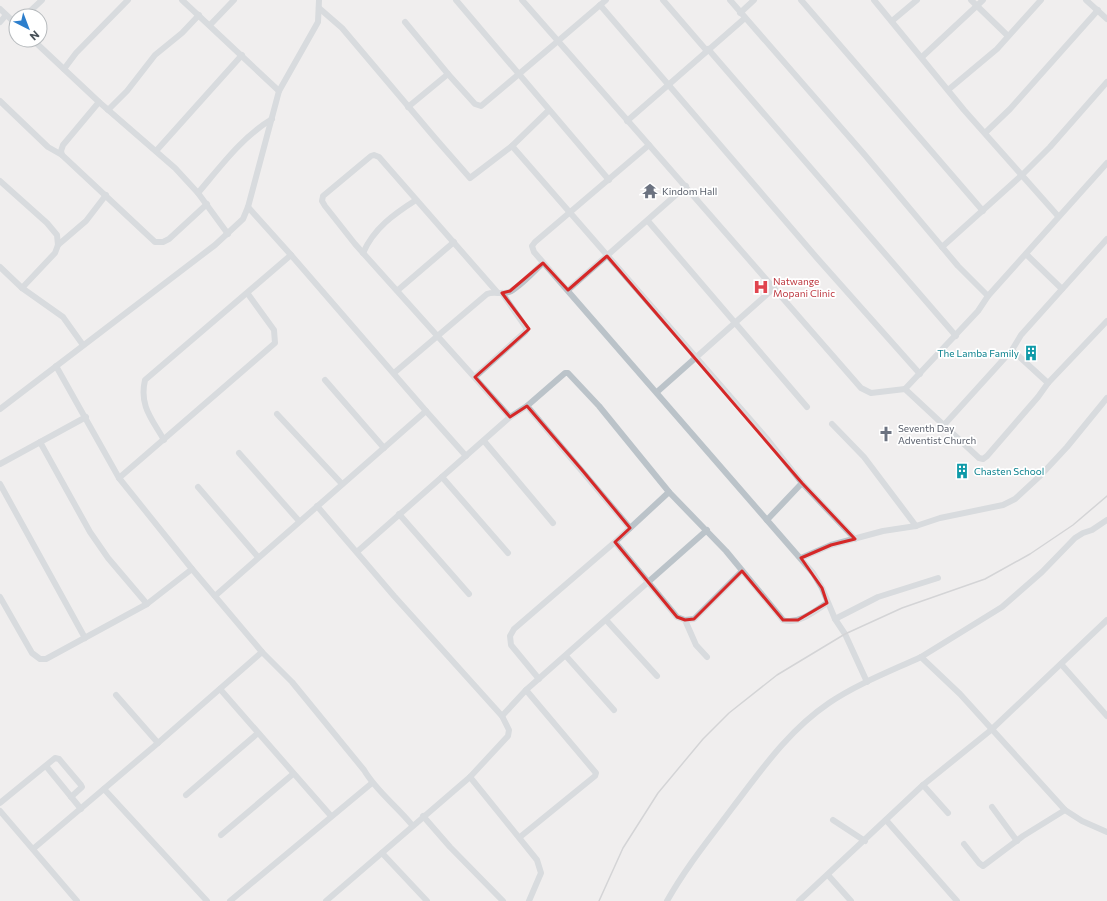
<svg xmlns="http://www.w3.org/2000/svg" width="1107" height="901" font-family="Commissioner,sans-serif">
	<rect width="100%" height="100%" fill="#f0eeee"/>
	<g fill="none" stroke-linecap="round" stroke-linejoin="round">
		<g stroke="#bbc3c9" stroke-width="6">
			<polyline points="182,0 279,91"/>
			<polyline points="456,0 609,180"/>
			<polyline points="606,0 558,41 649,145 535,242 532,246 534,252 813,573 822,588 835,619 845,634 867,682"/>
			<polyline points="663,0 707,51"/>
			<polyline points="730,0 864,154 958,266 988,296"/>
			<polyline points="801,0 983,211"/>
			<polyline points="874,0 964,110 1058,216"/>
			<polyline points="971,0 1008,36"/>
			<polyline points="1086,0 1107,19"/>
			<polyline points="600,5 817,258 920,374"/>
			<polyline points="319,8 342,28 435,138 470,178 512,146 549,110"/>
			<polyline points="0,9 16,24"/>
			<polyline points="740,13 754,0"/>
			<polyline points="25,16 42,0"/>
			<polyline points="892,21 917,0"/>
			<polyline points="0,22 6,15"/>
			<polyline points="405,22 448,74 475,104 481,106 558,41 522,0"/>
			<polyline points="210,25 234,0"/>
			<polyline points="33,40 99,102 175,168 198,193 228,234"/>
			<polyline points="708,49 956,336"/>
			<polyline points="922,57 983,0"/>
			<polyline points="64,69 76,53 128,0"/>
			<polyline points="948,90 997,49 1041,0"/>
			<polyline points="0,101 48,147 62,155"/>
			<polyline points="99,102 63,145 61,151 62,155 155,242 163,242 169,239 207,204"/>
			<polyline points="408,107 448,74"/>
			<polyline points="108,110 127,91 155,55 182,33 199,15"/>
			<polyline points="627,121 745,18"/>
			<polyline points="985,133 1010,109 1098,10"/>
			<polyline points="649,145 861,388 871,393 905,389 979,458 983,459 987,456 1038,397 1048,383 1107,321"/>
			<polyline points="512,146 768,440 802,483 855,539"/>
			<polyline points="156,151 242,55"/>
			<polyline points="0,181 47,223 57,235 58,245 55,253 22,288"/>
			<path d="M198 193C221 166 242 137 272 119"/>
			<polyline points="648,221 807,407"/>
			<polyline points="58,245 86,221 106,195"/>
			<polyline points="942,247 1022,175 1050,147 1107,82"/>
			<path d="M363 253C374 228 394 214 416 200"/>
			<polyline points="1026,254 1062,289"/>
			<polyline points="0,267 22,288 63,317 83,345"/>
			<polyline points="398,290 454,242"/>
			<polyline points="568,290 686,186"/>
			<polyline points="497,292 379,157 374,155 371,156 323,196 322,201 325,206 355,244 510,417"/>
			<polyline points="1012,350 1048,383"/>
			<path d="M56 366 119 478 192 569 262 652 292 682 364 770C377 792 397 806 412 825"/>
			<path d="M394 373 487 294C494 291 501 295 509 292 519 288 534 271 543 263"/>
			<polyline points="475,377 525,332 527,329 502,293"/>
			<polyline points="325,380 384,448"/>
			<polyline points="905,389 978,311 988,296 1107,163"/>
			<polyline points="657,392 774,288"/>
			<polyline points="527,406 630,528"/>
			<polyline points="0,409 215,245 243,219 248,207 279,91 318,22 319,0"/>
			<polyline points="426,411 466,456"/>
			<polyline points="277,414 342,484"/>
			<polyline points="832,424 864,457 916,526"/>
			<polyline points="944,425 1012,350 1021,335 1107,239"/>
			<path d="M164 440C152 419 139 406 145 380L291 255"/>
			<polyline points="484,441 553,523"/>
			<polyline points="40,442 90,532 108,558 147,604"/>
			<polyline points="239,453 299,521"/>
			<polyline points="0,464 86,417"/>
			<polyline points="442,477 508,553"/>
			<polyline points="119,478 275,343 274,330 248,294"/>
			<polyline points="0,484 85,638"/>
			<polyline points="198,487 258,557"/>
			<polyline points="317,506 394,596 502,716 509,730 508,736 470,777 326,901"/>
			<polyline points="399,514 469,594"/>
			<polyline points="767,520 802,483"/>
			<polyline points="615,542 677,617 685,620 694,619 742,571"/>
			<path d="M358 551 510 417 527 406 565 373H568L599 406 669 492 726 551 783 620C798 625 815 611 827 603"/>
			<polyline points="801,558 831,545 883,531 916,526 940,518 1003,505 1015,499 1041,475 1067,447 1107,398"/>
			<polyline points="215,596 426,411 291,255 248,207"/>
			<polyline points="0,597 32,653 40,659 46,659 147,604 192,569"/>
			<polyline points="835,619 878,597 938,578"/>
			<polyline points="685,620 696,645 707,657"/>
			<polyline points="607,621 657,676"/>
			<polyline points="566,656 614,710"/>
			<polyline points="921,657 1002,607 1042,572 1075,538 1083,533 1092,530 1107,520"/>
			<polyline points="1061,664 1107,716"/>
			<polyline points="539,679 511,645 510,636 514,629 615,542 669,492"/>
			<polyline points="220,689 331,816"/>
			<polyline points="116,695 158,743"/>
			<polyline points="502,716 526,690 707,530"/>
			<polyline points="46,766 81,809"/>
			<polyline points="470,777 537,860 541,873 529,901"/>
			<polyline points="923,785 948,813"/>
			<polyline points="104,789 207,901"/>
			<polyline points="186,795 258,733"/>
			<polyline points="0,803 55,758 59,759 81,785 82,787 71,797"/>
			<polyline points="992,807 1017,841"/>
			<polyline points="0,811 77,901"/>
			<polyline points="423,816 450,847 503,901"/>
			<polyline points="833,820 865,841"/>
			<polyline points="886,820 957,901"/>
			<polyline points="221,835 293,774"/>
			<polyline points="520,837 595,776 596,773 526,690"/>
			<polyline points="964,844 979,863 983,866 1023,836 1065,810"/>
			<polyline points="33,849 158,743 262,652"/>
			<polyline points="382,853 427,901"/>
			<polyline points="828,875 851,901"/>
			<polyline points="230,901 372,783"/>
			<path d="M667 901C686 867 710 838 733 807 762 769 789 730 829 703 857 684 891 671 921 657L960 694 1065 810 1082 821 1107 832"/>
			<polyline points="799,901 923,785 991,730 1107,620"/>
		</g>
		<polyline stroke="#b1b4b8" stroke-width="1.5" points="599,901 623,848 658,793 703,739 729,713 777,675 845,634 902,608 985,579 1030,554 1073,525 1107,496"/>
	</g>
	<path d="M0 0H1107V901H0ZM607 256 802 483 855 539 831 545 801 558 822 588 827 603 798 620H783L742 571 694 619 685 620 677 617 615 542 630 528 582 470 527 406 510 417 475 377 529 329 502 293 510 291 543 263 568 290Z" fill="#f0eeee" fill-opacity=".55" fill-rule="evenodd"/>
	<path fill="none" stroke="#d62828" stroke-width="3" stroke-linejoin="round" d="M607 256 802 483 855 539 831 545 801 558 822 588 827 603 798 620H783L742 571 694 619 685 620 677 617 615 542 630 528 582 470 527 406 510 417 475 377 529 329 502 293 510 291 543 263 568 290Z"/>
	<defs>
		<symbol id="temple-bare" viewBox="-9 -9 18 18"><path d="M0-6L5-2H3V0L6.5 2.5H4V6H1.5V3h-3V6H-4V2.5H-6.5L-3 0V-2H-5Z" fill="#6b7280" stroke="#fff" stroke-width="2.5" paint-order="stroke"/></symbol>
		<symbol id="hospital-bare" viewBox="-9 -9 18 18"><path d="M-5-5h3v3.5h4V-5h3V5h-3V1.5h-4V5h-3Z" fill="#e0444e" stroke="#fff" stroke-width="2.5" paint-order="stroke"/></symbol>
		<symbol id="building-bare" viewBox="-9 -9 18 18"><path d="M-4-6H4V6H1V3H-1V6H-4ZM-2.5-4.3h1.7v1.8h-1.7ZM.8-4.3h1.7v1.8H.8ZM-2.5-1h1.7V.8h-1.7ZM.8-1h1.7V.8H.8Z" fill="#0f9aa8" stroke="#fff" stroke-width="2.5" paint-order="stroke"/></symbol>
		<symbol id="church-bare" viewBox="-9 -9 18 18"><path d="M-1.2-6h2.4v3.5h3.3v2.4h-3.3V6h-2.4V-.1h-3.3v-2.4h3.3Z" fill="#6b7280" stroke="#fff" stroke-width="2.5" paint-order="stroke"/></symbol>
	</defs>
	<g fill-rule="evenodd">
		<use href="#temple-bare" x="639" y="180" width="22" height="22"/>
		<use href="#hospital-bare" x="750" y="276" width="22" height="22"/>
		<use href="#building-bare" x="1020" y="342" width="22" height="22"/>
		<use href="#church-bare" x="875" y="423" width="22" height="22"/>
		<use href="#building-bare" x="951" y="460" width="22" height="22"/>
	</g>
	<g text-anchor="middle" stroke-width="3.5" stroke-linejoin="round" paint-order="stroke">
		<g font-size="10" fill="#5b616d" stroke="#fff" text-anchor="start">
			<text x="662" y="195">Kindom Hall</text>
			<text x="898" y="432">Seventh Day<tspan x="898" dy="12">Adventist Church</tspan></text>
		</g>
		<g font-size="10" fill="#be3a42" stroke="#fff" text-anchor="start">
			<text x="773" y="285">Natwange<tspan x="773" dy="12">Mopani Clinic</tspan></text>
		</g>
		<g font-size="10" fill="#0d838f" stroke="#fff" text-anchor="end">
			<text x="1019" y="357">The Lamba Family</text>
			<text x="974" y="475" text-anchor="start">Chasten School</text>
		</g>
	</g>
	<g transform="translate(28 28) rotate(138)"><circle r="19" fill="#ffffff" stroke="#b6babd"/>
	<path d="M0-3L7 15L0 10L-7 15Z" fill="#2c7ecc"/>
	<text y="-6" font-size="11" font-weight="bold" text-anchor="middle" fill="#485259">N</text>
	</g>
</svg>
